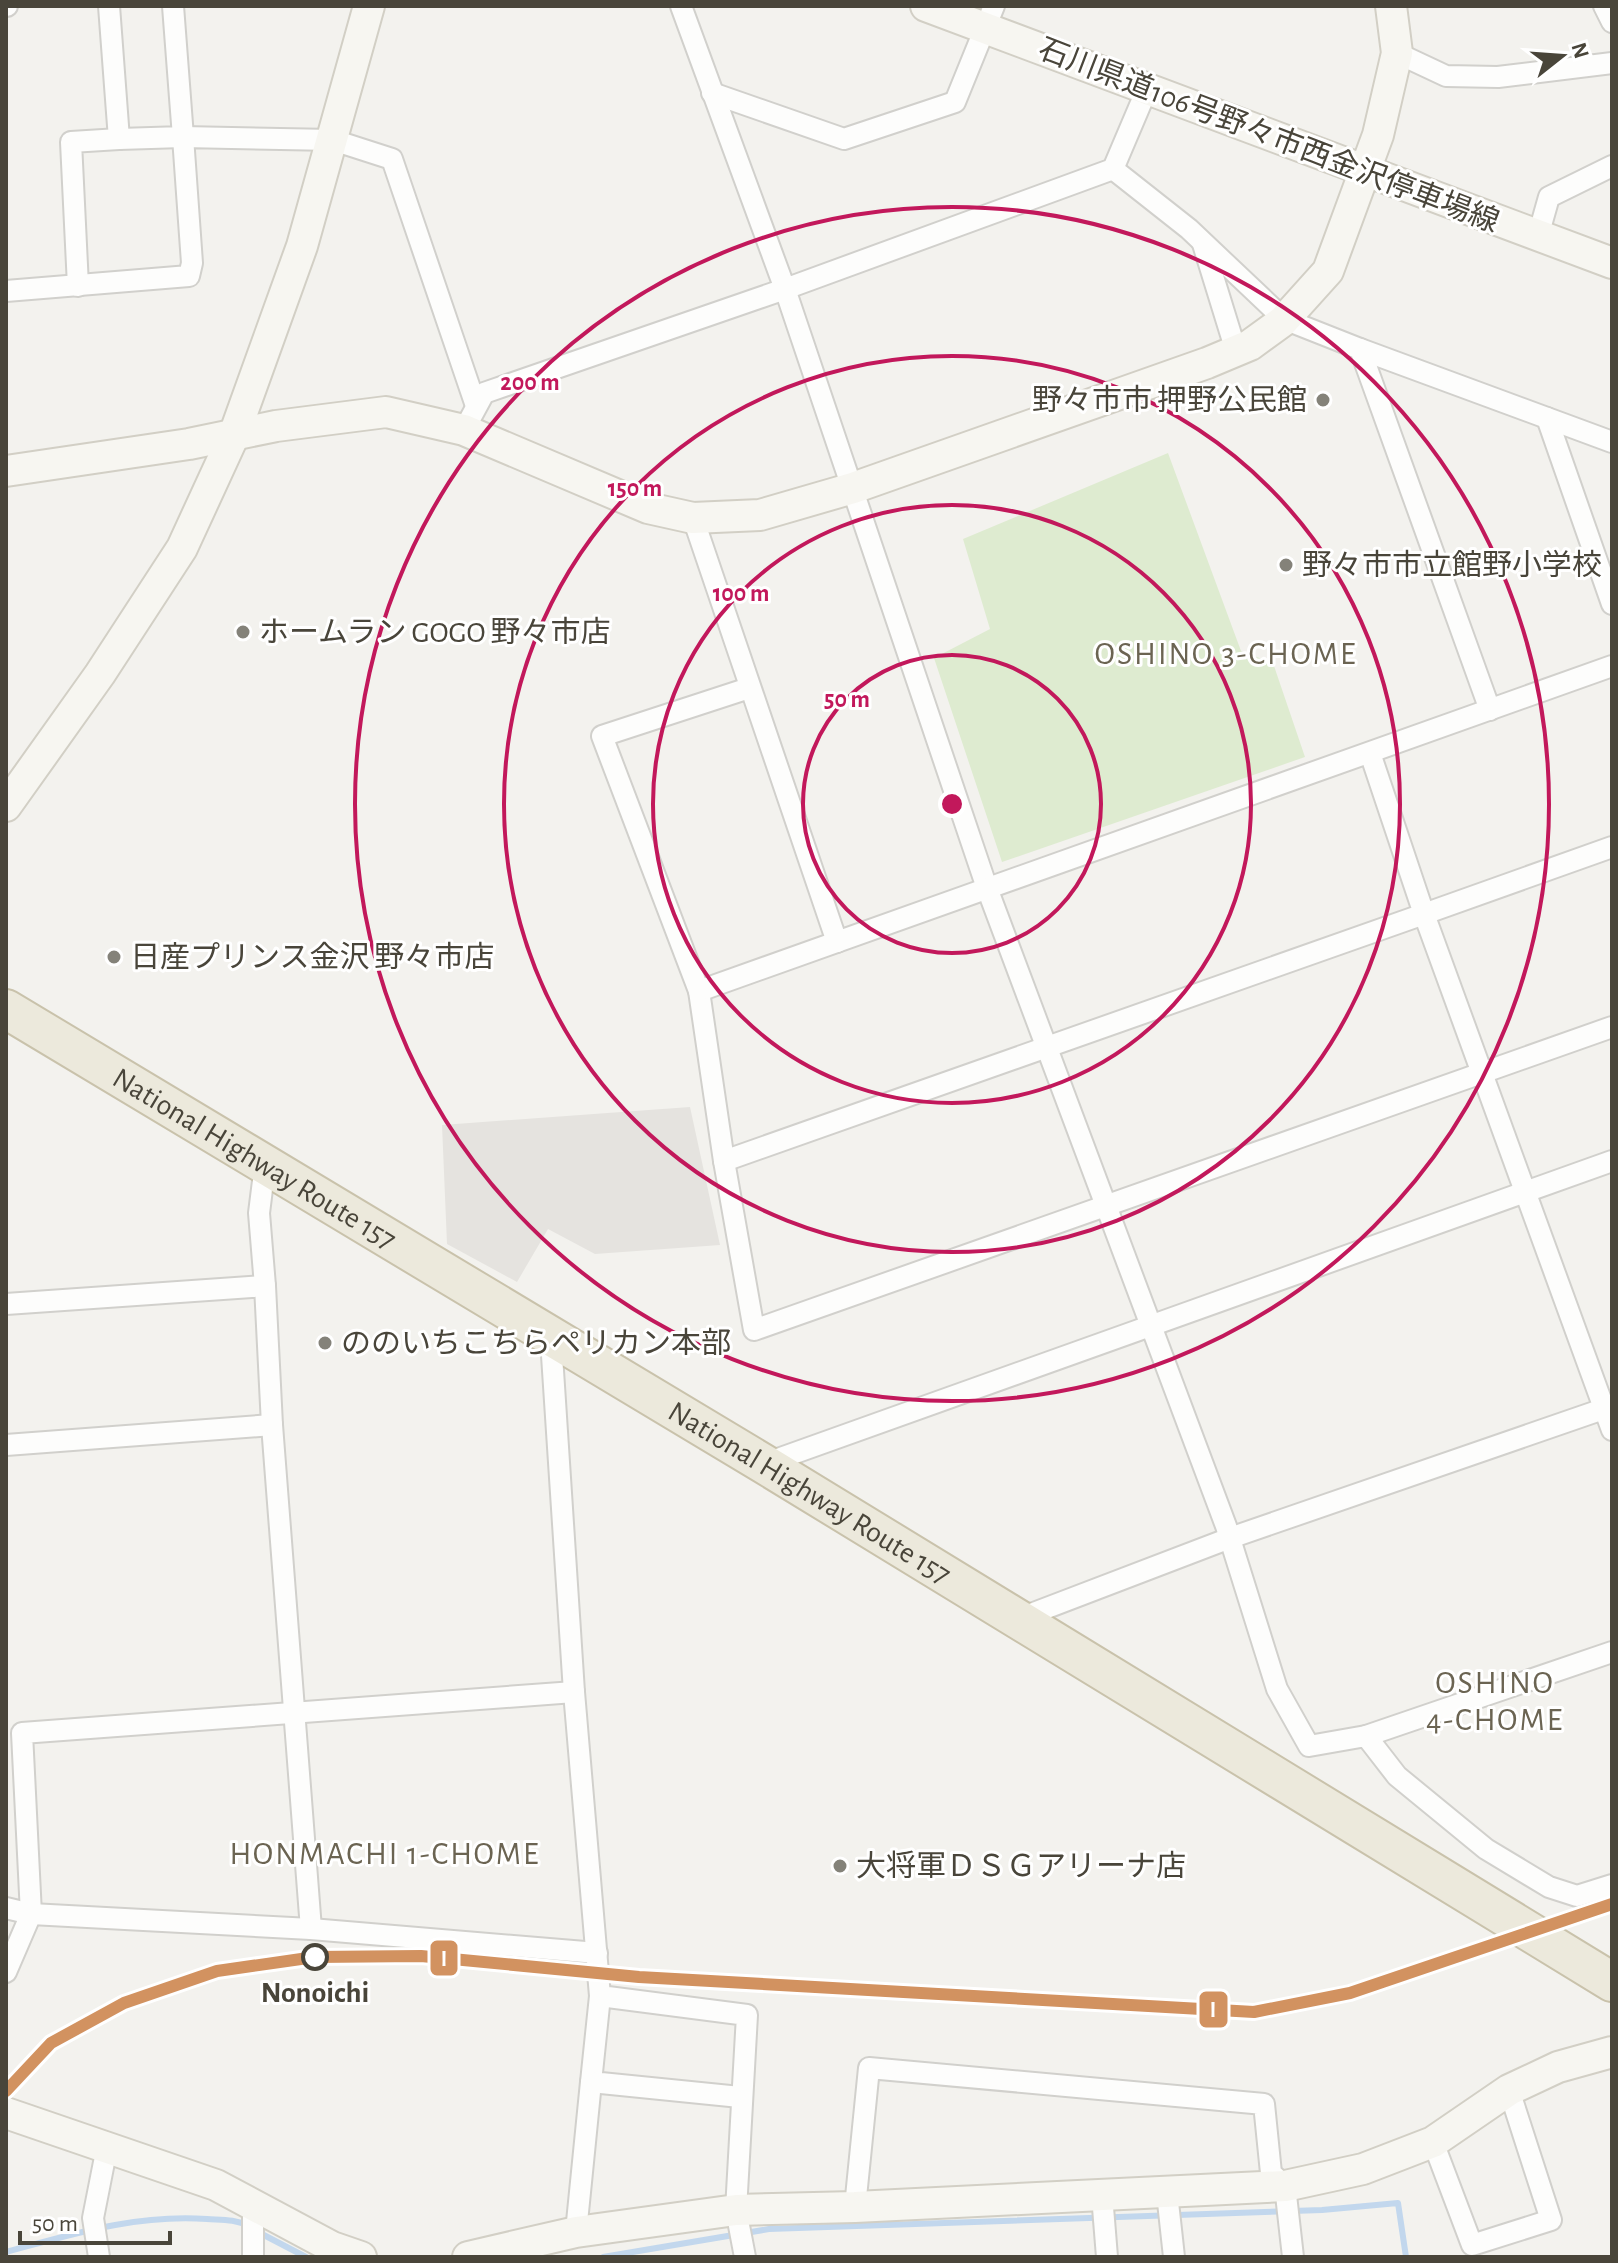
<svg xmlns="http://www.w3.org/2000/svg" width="1618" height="2263" font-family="'Alegreya Sans','Noto Sans JP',sans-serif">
	<rect width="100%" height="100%" fill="#f3f2ee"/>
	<polygon fill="#deebd0" points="1168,453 1241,651 1273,663 1305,757 1002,862 934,658 990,629 963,539"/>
	<polygon fill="#e5e3df" points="690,1107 720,1245 595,1254 548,1229 517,1282 447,1244 442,1125"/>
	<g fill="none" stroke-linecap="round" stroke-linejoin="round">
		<g stroke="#c2d7ed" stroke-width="6">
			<polyline points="258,2232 306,2257"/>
			<path d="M6 2252C73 2234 136 2214 207 2219 222 2220 235 2219 249 2226"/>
			<polyline points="603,2257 769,2229 1322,2210 1398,2203 1406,2257"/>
		</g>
		<defs>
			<g id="street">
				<polyline points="6,6 7,6"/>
				<polyline points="109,6 119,139 183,137 173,6"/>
				<polyline points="681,6 785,289 987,888 1226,1526 1277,1689 1309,1746 1366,1736 1397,1776 1486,1849 1549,1887 1577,1896 1612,1885"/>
				<polyline points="1604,6 1612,22"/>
				<polyline points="1397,53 1446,76 1498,77 1612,63"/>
				<polyline points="712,93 844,139 955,102 994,6"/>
				<polyline points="1113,169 1189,229 1284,319 1360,349 1490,710"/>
				<polyline points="1538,236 1549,197 1612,166"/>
				<polyline points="1203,244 1236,351"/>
				<polyline points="78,286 71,142 119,139"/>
				<polyline points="6,291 189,276 192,263 183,137 333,140 392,159 475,403"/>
				<polyline points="1360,349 1612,442"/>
				<polyline points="1547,418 1612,604"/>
				<polyline points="464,430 484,393 785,289 1113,169 1147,89"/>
				<polyline points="693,518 837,942"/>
				<polyline points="1612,666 699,991 724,1161 754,1330 1612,1027"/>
				<polyline points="1612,847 1424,914 1612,1430"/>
				<polyline points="699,991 602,736 749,688"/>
				<polyline points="724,1161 1424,914 1370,753"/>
				<polyline points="265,1165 259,1213 265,1286"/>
				<polyline points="6,1304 265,1286 272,1425 311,1929"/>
				<polyline points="551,1340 574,1692 600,1996 747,2015 736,2210 745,2257"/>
				<polyline points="6,1445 272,1425"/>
				<polyline points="764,1464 1612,1161"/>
				<polyline points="1018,1619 1230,1538 1612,1406"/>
				<polyline points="1366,1736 1612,1652"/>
				<polyline points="6,1908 31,1914 311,1929 597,1953"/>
				<polyline points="6,1972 31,1914 22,1733 574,1692"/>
				<polyline points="600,1996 591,2082 740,2097"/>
				<polyline points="1433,2142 1472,2245 1551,2220 1509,2090"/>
				<polyline points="1167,2193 1174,2257"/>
				<polyline points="1102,2195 1107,2257"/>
				<polyline points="855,2207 869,2068 1264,2104 1271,2173 1285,2186 1293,2257"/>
				<polyline points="576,2232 591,2082"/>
				<polyline points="99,2257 93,2218 107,2147"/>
				<polyline points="253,2257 253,2203"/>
			</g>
			<g id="secondary">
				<polyline points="926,6 1612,263"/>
				<polyline points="6,471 189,444 276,426 386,412 464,430 648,508 693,518 760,515 853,488 1207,363 1250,345 1283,321 1328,271 1378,135 1397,53 1391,6"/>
				<polyline points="6,806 100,674 182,548 234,435 302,246 369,6"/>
				<polyline points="6,2113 216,2185 332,2247 361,2257"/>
				<polyline points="468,2257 576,2232 736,2210 855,2207 1285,2186 1363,2169 1433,2142 1509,2090 1558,2067 1612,2052"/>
			</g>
			<g id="highway">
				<path id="s1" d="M6 1009 764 1464 1612 1982"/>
			</g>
		</defs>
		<use href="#street" stroke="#d1d0cc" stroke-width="24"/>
		<use href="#secondary" stroke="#d2cfc5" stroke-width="34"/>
		<use href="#highway" stroke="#c9c2ab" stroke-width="42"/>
		<use href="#street" stroke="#fdfdfc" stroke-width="20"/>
		<use href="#secondary" stroke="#f7f6f1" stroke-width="30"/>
		<use href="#highway" stroke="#ece9dc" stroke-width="38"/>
		<defs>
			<polyline id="rail-1" points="6,2091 51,2043 124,2003 217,1971 315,1957 421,1956 639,1977 1254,2012 1350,1993 1612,1904"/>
		</defs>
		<use href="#rail-1" stroke="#fff" stroke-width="18"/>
		<use href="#rail-1" stroke="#d29260" stroke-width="12"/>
	</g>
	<g fill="none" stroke="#c2185b" stroke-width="4">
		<circle cx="952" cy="804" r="149"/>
		<circle cx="952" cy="804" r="299"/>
		<circle cx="952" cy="804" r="448"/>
		<circle cx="952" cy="804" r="597"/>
	</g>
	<g fill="#848279" stroke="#fff" stroke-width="3">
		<circle cx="1323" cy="400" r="8"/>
		<circle cx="1286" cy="565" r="8"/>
		<circle cx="243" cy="632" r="8"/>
		<circle cx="114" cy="957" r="8"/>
		<circle cx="325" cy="1343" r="8"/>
		<circle cx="840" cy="1866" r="8"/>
	</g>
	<circle fill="#fff" stroke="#49453a" stroke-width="4" cx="315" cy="1957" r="12"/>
	<g text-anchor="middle" stroke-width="6" stroke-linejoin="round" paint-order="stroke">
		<g font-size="30" fill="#49453a" stroke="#fff">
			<text transform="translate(1269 135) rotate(21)" y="10">石川県道106号野々市西金沢停車場線</text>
			<text dy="10" stroke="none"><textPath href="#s1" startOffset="290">National Highway Route 157</textPath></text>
			<text dy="10" stroke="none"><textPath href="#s1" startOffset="938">National Highway Route 157</textPath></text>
		</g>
		<g font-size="30" fill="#49453a" stroke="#fff" text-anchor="start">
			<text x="1307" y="410" text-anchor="end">野々市市 押野公民館</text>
			<text x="1302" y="575">野々市市立館野小学校</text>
			<text x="259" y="642">ホームラン GOGO 野々市店</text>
			<text x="130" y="967">日産プリンス金沢 野々市店</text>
			<text x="341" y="1353">ののいちこちらペリカン本部</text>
			<text x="856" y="1876">大将軍ＤＳＧアリーナ店</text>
		</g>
		<g font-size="30" font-weight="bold" fill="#49453a" stroke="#fff">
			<text x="315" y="2002">Nonoichi</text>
		</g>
		<g font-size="32" letter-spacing="2" fill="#6b6452" stroke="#fff">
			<text x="1226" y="664">OSHINO 3-CHOME</text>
			<text x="1495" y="1693">OSHINO<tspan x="1495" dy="37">4-CHOME</tspan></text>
			<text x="385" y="1864">HONMACHI 1-CHOME</text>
		</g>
	</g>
	<circle cx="952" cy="804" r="12" fill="#c2185b" stroke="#fff" stroke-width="4"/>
	<g font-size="24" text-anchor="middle" font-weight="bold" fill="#c2185b" stroke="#fff" stroke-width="6" stroke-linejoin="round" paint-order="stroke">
		<text x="530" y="390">200 m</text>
		<text x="635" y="496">150 m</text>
		<text x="741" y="601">100 m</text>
		<text x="847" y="707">50 m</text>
	</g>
	<g stroke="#fff" stroke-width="3">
		<rect x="429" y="1939" width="30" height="38" rx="8" fill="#d29260"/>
		<rect x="1198" y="1990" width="31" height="39" rx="8" fill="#d29260"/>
	</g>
	<g font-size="22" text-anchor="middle" font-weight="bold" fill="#fff">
		<text x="444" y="1966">I</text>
		<text x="1213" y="2017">I</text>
	</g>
	<rect width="1618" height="2263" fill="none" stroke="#49453a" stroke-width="16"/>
	<g transform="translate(1562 56) rotate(73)" stroke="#ffffff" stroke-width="6" paint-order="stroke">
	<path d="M0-6L14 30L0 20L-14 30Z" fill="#49453a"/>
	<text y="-12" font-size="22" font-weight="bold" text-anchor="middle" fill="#49453a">N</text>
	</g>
	<path d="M20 2231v12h150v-12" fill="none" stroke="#49453a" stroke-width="4"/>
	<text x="32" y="2231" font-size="24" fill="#49453a" stroke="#ffffff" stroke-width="6" paint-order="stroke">50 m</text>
</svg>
